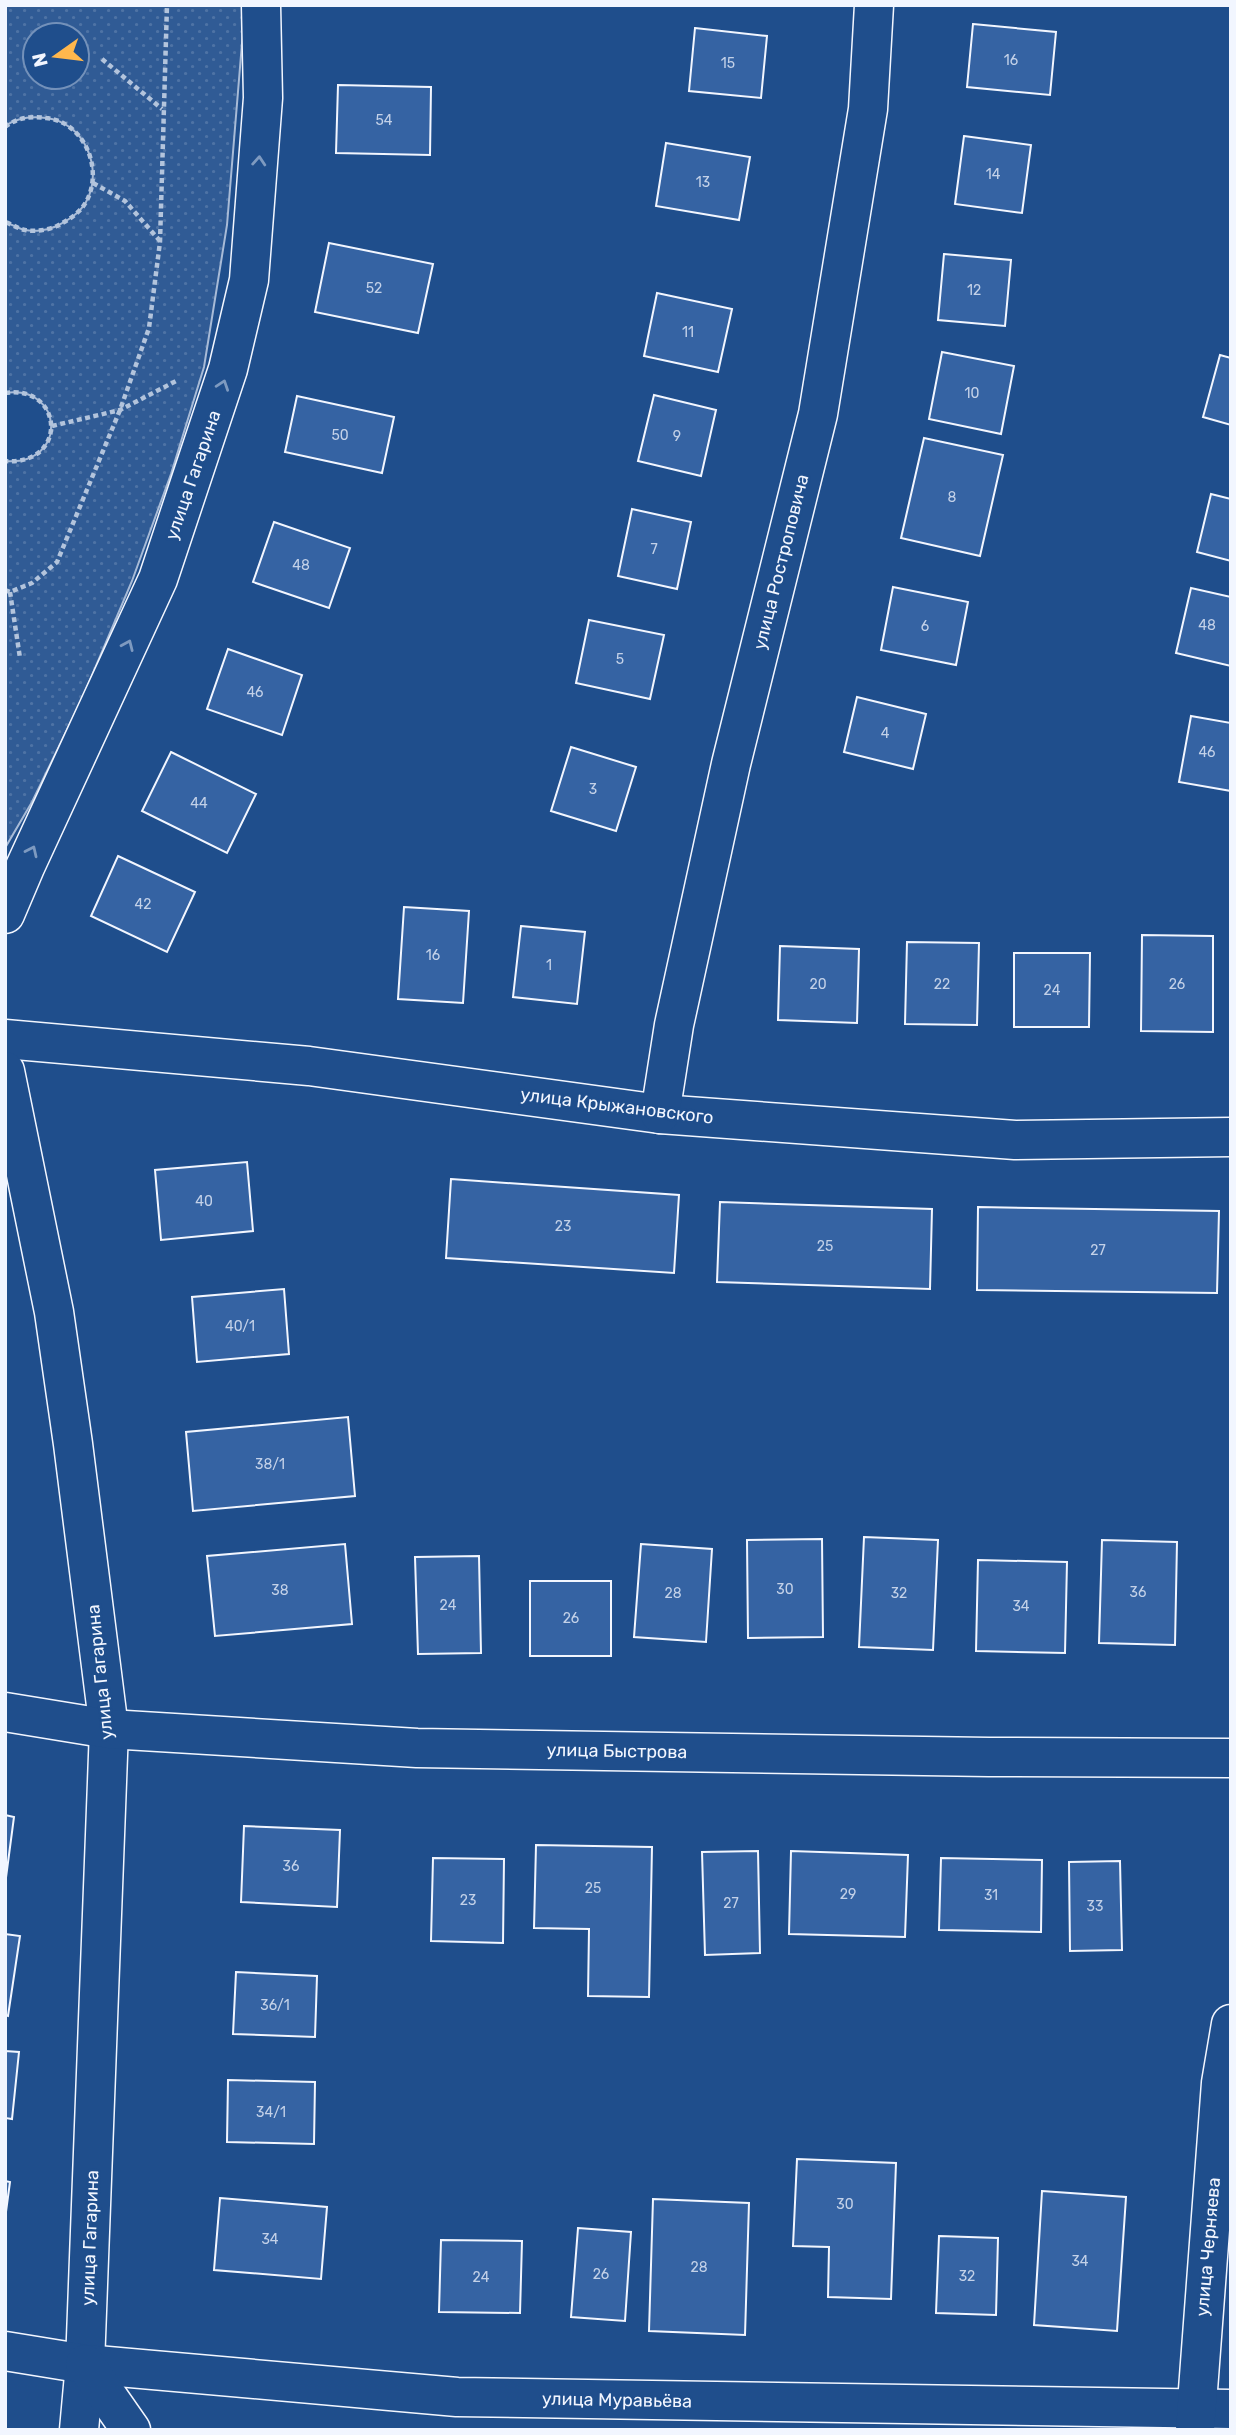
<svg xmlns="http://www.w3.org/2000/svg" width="1236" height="2435" font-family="Rubik,sans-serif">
	<defs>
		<pattern id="grass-dots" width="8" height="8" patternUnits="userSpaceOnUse" patternTransform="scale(1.75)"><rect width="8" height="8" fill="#305b95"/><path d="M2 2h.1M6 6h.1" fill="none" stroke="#4e73a5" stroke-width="1.8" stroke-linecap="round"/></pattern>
	</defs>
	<rect width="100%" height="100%" fill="#1f4e8c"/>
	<path fill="url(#grass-dots)" stroke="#a8bbd7" stroke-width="2" fill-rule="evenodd" d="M5 5H243V31L227 225 204 367 171 474 132 581 82 699 32 802 5 848V461C69 466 64 384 5 393V222C11 224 19 229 25 230 35 232 48 230 57 226 68 220 79 214 86 202 104 170 85 122 46 118 31 116 18 117 5 126ZM35 35H77V77H35Z"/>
	<g fill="#3563a3" stroke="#f2f6ff" stroke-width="2">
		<polygon points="973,24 1056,32 1050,95 967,87"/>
		<polygon points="695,28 767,36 761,98 689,91"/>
		<polygon points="338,85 431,87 430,155 336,153"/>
		<polygon points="964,136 1031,145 1022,213 955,204"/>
		<polygon points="666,143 750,157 739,220 656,206"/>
		<polygon points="329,243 433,264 418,333 315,312"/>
		<polygon points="944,254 1011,260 1005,326 938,320"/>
		<polygon points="657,293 732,309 718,372 644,356"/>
		<polygon points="942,352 1014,366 1001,434 929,419"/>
		<polygon points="1220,355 1231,358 1231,425 1203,417"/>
		<polygon points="654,395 716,410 701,476 638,461"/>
		<polygon points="297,396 394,417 382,473 285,452"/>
		<polygon points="924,438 1003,455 980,556 901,538"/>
		<polygon points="1211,494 1231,499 1231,561 1197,552"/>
		<polygon points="632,509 691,522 677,589 618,576"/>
		<polygon points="274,522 350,548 329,608 253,582"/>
		<polygon points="893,587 968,602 956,665 881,650"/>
		<polygon points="1191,588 1231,597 1231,666 1176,653"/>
		<polygon points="589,620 664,635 650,699 576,683"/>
		<polygon points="228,649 302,675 282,735 207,709"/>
		<polygon points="857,697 926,714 913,769 844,752"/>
		<polygon points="1191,716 1231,723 1231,791 1179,782"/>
		<polygon points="571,747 636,767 616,831 551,811"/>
		<polygon points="171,752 256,794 227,853 142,811"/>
		<polygon points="118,856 195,892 167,952 91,916"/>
		<polygon points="404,907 469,911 463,1003 398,999"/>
		<polygon points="521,926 585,932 577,1004 513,997"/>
		<polygon points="1142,935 1213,936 1213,1032 1141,1031"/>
		<polygon points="907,942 979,943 977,1025 905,1024"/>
		<polygon points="780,946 859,949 857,1023 778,1020"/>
		<polygon points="1014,953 1090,953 1089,1027 1014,1027"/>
		<polygon points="247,1162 253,1231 161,1240 155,1170"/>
		<polygon points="451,1179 679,1195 674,1273 446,1258"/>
		<polygon points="720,1202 932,1209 930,1289 717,1282"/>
		<polygon points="978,1207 1219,1211 1217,1293 977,1290"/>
		<polygon points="284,1289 289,1354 197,1362 192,1297"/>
		<polygon points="348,1417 355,1496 193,1511 186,1432"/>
		<polygon points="864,1537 938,1540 933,1650 859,1647"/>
		<polygon points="822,1539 823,1637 748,1638 747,1540"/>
		<polygon points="1102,1540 1177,1542 1175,1645 1099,1643"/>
		<polygon points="345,1544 352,1624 215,1636 207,1556"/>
		<polygon points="641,1544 712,1549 706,1642 634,1637"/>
		<polygon points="479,1556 481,1653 418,1654 415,1557"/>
		<polygon points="978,1560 1067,1562 1065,1653 976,1651"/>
		<rect x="530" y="1581" width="81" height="75"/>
		<polygon points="5,1815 14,1817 5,1885"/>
		<polygon points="244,1826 340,1830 337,1907 241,1902"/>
		<polygon points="536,1845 652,1847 649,1997 588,1996 589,1929 534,1928"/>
		<polygon points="758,1851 760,1953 705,1955 702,1852"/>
		<polygon points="791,1851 908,1855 905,1937 789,1934"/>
		<polygon points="433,1858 504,1859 503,1943 431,1941"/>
		<polygon points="941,1858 1042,1860 1041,1932 939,1930"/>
		<polygon points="1120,1861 1122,1950 1070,1951 1069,1862"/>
		<polygon points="5,1934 20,1936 8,2016 5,2015"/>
		<polygon points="236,1972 317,1976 315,2037 233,2034"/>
		<polygon points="5,2051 19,2052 12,2119 5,2118"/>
		<polygon points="228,2080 315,2082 314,2144 227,2142"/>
		<polygon points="797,2159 896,2163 891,2299 828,2297 829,2247 793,2246"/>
		<polygon points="5,2181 10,2182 5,2219"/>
		<polygon points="1042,2191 1126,2197 1117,2331 1034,2325"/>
		<polygon points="220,2198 327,2207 321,2279 214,2270"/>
		<polygon points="653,2199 749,2203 745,2335 649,2331"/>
		<polygon points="578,2228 631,2232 625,2321 571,2317"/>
		<polygon points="939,2236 998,2238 996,2315 936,2313"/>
		<polygon points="441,2240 522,2241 520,2313 439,2312"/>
	</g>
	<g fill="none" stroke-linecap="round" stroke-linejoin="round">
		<defs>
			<g id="minor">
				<polyline points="5,914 25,867 158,579 228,369 249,280 263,98 261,5"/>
				<polyline points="5,1039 309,1066 660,1114 1015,1140 1231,1137"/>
				<polyline points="5,1071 54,1312 73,1444 109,1729 85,2364 79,2430"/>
				<polyline points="660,1114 674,1025 731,764 818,414 868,109 874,5"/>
				<polyline points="5,1712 109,1729 417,1748 989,1757 1231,1758"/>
				<polyline points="5,2351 85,2364 457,2397 1231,2409"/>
				<polyline points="85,2364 131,2430"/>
				<polyline points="1195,2430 1221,2083 1231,2024"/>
			</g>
		</defs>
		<use href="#minor" stroke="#f2f6ff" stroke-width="41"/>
		<g stroke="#b3c4dc" stroke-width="4.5" stroke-dasharray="5 3.5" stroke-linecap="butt">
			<polyline points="102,59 162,109"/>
			<path d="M5 127C18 117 31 116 46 118 85 122 104 170 86 202 79 214 68 220 57 226 48 230 35 232 25 230 19 229 11 224 5 222"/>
			<polyline points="93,183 125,201 160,241"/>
			<path d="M5 393C64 384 69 466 5 461"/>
			<polyline points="52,426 120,410 178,380"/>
			<polyline points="5,590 10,592 32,583 57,562 120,410 149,328 160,242 167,5"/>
			<polyline points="10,592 20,658"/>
		</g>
		<use href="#minor" stroke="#1f4e8c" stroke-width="38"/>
	</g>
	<defs><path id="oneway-chevron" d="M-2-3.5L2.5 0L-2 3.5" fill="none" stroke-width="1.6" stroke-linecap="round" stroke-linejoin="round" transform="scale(1.75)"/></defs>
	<g stroke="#7e9ac0">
		<use href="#oneway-chevron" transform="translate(259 161) rotate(-86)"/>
		<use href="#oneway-chevron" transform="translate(223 385) rotate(-71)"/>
		<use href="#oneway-chevron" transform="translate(128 645) rotate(-66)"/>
		<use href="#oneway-chevron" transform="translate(32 851) rotate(-65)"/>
	</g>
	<g text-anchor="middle" stroke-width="5" stroke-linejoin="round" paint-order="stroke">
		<g font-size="14" fill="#c3d1e8">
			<text x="1011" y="65">16</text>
			<text x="728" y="68">15</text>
			<text x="384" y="125">54</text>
			<text x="993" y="179">14</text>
			<text x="703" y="187">13</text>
			<text x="374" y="293">52</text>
			<text x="974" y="295">12</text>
			<text x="688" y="337">11</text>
			<text x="972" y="398">10</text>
			<text x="340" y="440">50</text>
			<text x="677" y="441">9</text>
			<text x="952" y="502">8</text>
			<text x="654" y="554">7</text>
			<text x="301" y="570">48</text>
			<text x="1207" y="630">48</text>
			<text x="925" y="631">6</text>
			<text x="620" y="664">5</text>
			<text x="255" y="697">46</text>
			<text x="885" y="738">4</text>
			<text x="1207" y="757">46</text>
			<text x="593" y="794">3</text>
			<text x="199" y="808">44</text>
			<text x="143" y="909">42</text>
			<text x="433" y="960">16</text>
			<text x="549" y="970">1</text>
			<text x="818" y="989">20</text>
			<text x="942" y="989">22</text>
			<text x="1177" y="989">26</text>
			<text x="1052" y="995">24</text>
			<text x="204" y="1206">40</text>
			<text x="563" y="1231">23</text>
			<text x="825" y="1251">25</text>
			<text x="1098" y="1255">27</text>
			<text x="240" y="1331">40/1</text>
			<text x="270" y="1469">38/1</text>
			<text x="785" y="1594">30</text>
			<text x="280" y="1595">38</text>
			<text x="1138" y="1597">36</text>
			<text x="673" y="1598">28</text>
			<text x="899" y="1598">32</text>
			<text x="448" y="1610">24</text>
			<text x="1021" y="1611">34</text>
			<text x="571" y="1623">26</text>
			<text x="291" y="1871">36</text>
			<text x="593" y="1893">25</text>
			<text x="848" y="1899">29</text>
			<text x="991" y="1900">31</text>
			<text x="468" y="1905">23</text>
			<text x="731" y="1908">27</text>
			<text x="1095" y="1911">33</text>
			<text x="275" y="2010">36/1</text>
			<text x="271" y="2117">34/1</text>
			<text x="845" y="2209">30</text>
			<text x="270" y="2244">34</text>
			<text x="1080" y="2266">34</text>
			<text x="699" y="2272">28</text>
			<text x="601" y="2279">26</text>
			<text x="967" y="2281">32</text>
			<text x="481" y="2282">24</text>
		</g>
		<g font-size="18" fill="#f2f6ff" stroke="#1f4e8c">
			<text transform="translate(193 475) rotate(-71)" y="6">улица Гагарина</text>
			<text transform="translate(781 562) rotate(-76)" y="6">улица Ростроповича</text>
			<text transform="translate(617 1106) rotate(7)" y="6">улица Крыжановского</text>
			<text transform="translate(100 1672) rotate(-96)" y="6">улица Гагарина</text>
			<text transform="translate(617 1751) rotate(1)" y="6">улица Быстрова</text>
			<text transform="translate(90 2238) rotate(-88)" y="6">улица Гагарина</text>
			<text transform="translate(1208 2247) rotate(-85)" y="6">улица Черняева</text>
			<text transform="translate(617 2400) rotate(1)" y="6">улица Муравьёва</text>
		</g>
	</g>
	<rect width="1236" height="2435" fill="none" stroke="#f2f6ff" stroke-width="14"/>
	<g transform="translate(56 56) rotate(256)"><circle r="33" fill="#1f4e8c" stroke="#7391ba" stroke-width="2"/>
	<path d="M0-5L12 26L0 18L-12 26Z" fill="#ffb74d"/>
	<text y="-10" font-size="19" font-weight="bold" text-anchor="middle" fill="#f2f6ff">N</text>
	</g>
</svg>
